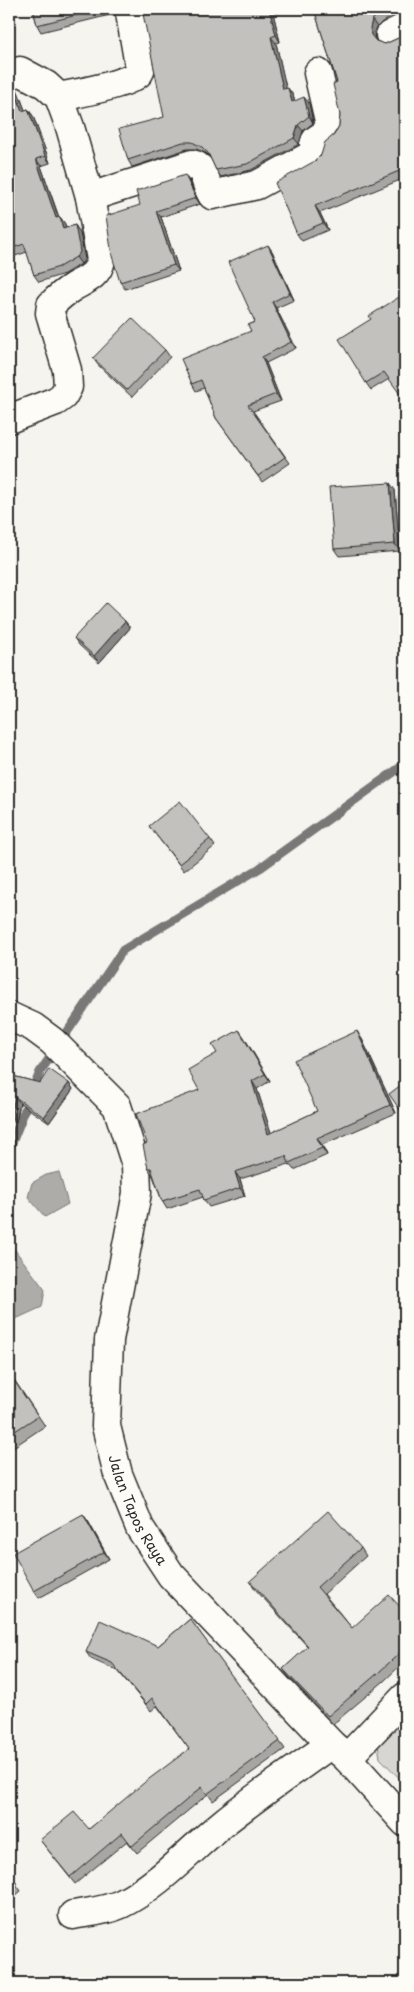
<svg xmlns="http://www.w3.org/2000/svg" width="414" height="1992" font-family="'Playpen Sans',sans-serif">
	<rect width="100%" height="100%" fill="#f5f4ef"/>
	<filter id="ink" filterUnits="userSpaceOnUse"><feTurbulence type="fractalNoise" baseFrequency=".02" numOctaves="2"/><feDisplacementMap in="SourceGraphic" scale="10" xChannelSelector="R" yChannelSelector="G"/><feConvolveMatrix kernelMatrix="1 2 1 2 8 2 1 2 1" color-interpolation-filters="sRGB"/></filter>
	<g filter="url(#ink)">
		<polygon fill="#d7d6d2" stroke="#81807e" points="405,1710 405,1784 380,1758 377,1738"/>
		<g fill="#adaca9" stroke="#797877">
			<polygon points="59,1172 68,1204 45,1217 28,1197 32,1183 46,1175"/>
			<polygon points="9,1242 45,1290 42,1307 9,1322"/>
		</g>
		<g fill="none" stroke-linecap="round" stroke-linejoin="round">
			<polyline stroke="#797877" stroke-width="9" points="9,1150 40,1072 123,950 260,868 405,764"/>
			<defs>
				<g id="minor">
					<polyline points="390,35 405,27"/>
					<path d="M9 75 20 71 46 85 59 97C73 94 136 83 140 71L130 13 132 9"/>
					<path d="M90 197 192 164C206 166 205 186 212 195L257 185 312 155 315 149 314 143 316 140 325 134 330 125 318 73"/>
					<path d="M9 419 56 401 63 396 68 387 67 370 50 313 51 305C57 299 65 292 73 287 85 280 98 276 101 260L90 197 70 127 59 97"/>
					<path id="s1" d="M9 1016 33 1027 52 1041 117 1106 136 1165 137 1193 109 1340 106 1426 118 1474 140 1528 171 1575 331 1744 347 1758 405 1822"/>
					<polyline points="347,1758 405,1697"/>
					<path d="M73 1915C89 1912 106 1911 121 1904 158 1886 191 1849 223 1823 258 1795 295 1770 331 1744"/>
				</g>
			</defs>
			<use href="#minor" stroke="#2b2b2b" stroke-width="31"/>
			<use href="#minor" stroke="#fdfcf7" stroke-width="28"/>
		</g>
		<g fill="#a7a6a3" stroke="#2b2b2b">
			<polygon points="33,9 112,9 114,14 41,32 37,25"/>
			<polygon points="272,9 280,42 276,43 286,89 293,95 295,101 309,103 313,123 303,131 299,144 251,170 221,177 216,170 210,157 206,153 196,149 187,149 132,167 128,160 164,117"/>
			<polygon points="314,9 405,9 405,12 382,22 377,27 374,35 376,41 385,44 405,35 405,178 320,213 328,230 302,241 297,234 315,161 321,155 339,126 340,115 337,82"/>
			<polygon points="9,82 17,89 25,110 28,109 33,116 50,163 41,166 59,217 60,217 65,224 66,228 75,225 80,233 85,259 81,264 64,274 39,282 34,275 27,252 9,258"/>
			<polygon points="189,181 200,204 161,217 179,271 125,289 120,282 140,205"/>
			<polygon points="272,251 294,300 276,308 296,348 266,363 281,401 253,411 290,463 262,482 216,418 204,388 196,391 192,384 251,331 255,322"/>
			<polygon points="404,294 389,379 371,390 366,383 371,319"/>
			<polygon points="165,350 170,357 132,397 98,365 93,358"/>
			<polygon points="395,490 400,551 339,556 334,549"/>
			<polygon points="125,621 130,628 99,663 79,645 74,638"/>
			<polygon points="149,826 210,839 215,846 184,871"/>
			<polygon points="239,1030 270,1081 257,1089 271,1133 317,1111 362,1039 396,1113 322,1145 327,1155 294,1170 289,1164 240,1179 245,1196 209,1207 204,1200 203,1197 167,1209 162,1201 153,1176 148,1168 147,1143 199,1090 217,1053"/>
			<polygon points="9,1075 40,1083 69,1083 73,1089 49,1123 20,1103 16,1122 9,1120"/>
			<polygon points="9,1372 45,1426 9,1450"/>
			<polygon points="88,1521 109,1559 39,1598 34,1591"/>
			<polygon points="361,1548 366,1556 324,1594 352,1628 405,1612 405,1661 384,1681 333,1724 289,1677 283,1669 308,1647 255,1589 250,1581"/>
			<polygon points="190,1619 285,1749 213,1801 208,1794 137,1853 127,1841 75,1884 40,1840 89,1829 189,1749 157,1706 151,1711 118,1671 91,1659 86,1652 158,1646"/>
			<polygon points="9,1874 21,1891 9,1901"/>
		</g>
		<g fill="#888785" stroke="#2b2b2b">
			<polygon points="269,9 272,9 280,42 276,35"/>
			<polygon points="372,20 377,27 374,35 376,42 371,35 370,28"/>
			<polygon points="271,37 276,43 288,96 283,89"/>
			<polygon points="12,81 17,89 28,118 22,111"/>
			<polygon points="288,88 293,95 296,109 292,102"/>
			<polygon points="304,97 309,103 313,123 309,116"/>
			<polygon points="28,109 33,116 50,163 45,156"/>
			<polygon points="298,125 303,131 299,144 294,138"/>
			<polygon points="36,159 41,166 61,225 56,218"/>
			<polygon points="185,175 189,181 200,204 196,198"/>
			<polygon points="315,206 320,213 328,230 323,223"/>
			<polygon points="156,211 161,217 179,271 174,265"/>
			<polygon points="60,217 65,224 68,236 63,229"/>
			<polygon points="75,225 80,233 85,259 81,264 76,257"/>
			<polygon points="268,245 272,251 294,300 290,293"/>
			<polygon points="272,302 276,308 296,348 291,342"/>
			<polygon points="262,357 266,363 281,401 276,394"/>
			<polygon points="390,483 395,490 400,551 395,544"/>
			<polygon points="125,621 130,628 99,663 94,656"/>
			<polygon points="239,1030 244,1037 270,1081 265,1074"/>
			<polygon points="357,1031 362,1039 396,1113 390,1105"/>
			<polygon points="252,1081 257,1089 274,1142 268,1134"/>
			<polygon points="69,1083 73,1089 49,1123 44,1117"/>
			<polygon points="15,1097 20,1103 16,1122 11,1115"/>
			<polygon points="317,1138 322,1145 327,1155 322,1148"/>
			<polygon points="235,1172 240,1179 245,1196 240,1188"/>
			<polygon points="83,1514 88,1521 109,1559 104,1552"/>
		</g>
		<g fill="#c2c1be" stroke="#2b2b2b">
			<polygon points="33,9 101,9 37,25"/>
			<polygon points="142,9 269,9 276,35 271,37 283,89 288,88 292,102 304,97 309,116 298,125 294,138 247,164 216,170 208,153 202,147 192,142 183,142 128,160 119,129 164,117"/>
			<polygon points="314,9 390,9 377,15 372,20 370,28 371,35 376,41 385,44 405,35 405,171 404,169 315,206 323,223 297,234 275,183 315,161 321,155 325,142 334,135 339,126 340,115 333,84 337,82"/>
			<polygon points="12,81 22,111 28,109 45,156 36,159 56,218 60,217 63,229 75,225 80,252 76,257 59,267 34,275 24,244 9,249 9,82"/>
			<polygon points="185,175 196,198 156,211 174,265 120,282 112,256 106,216 140,205 136,191"/>
			<polygon points="268,245 290,293 272,302 291,342 262,357 276,394 248,405 285,457 258,476 216,418 201,380 192,384 181,359 251,331 248,325 255,322 228,262"/>
			<polygon points="404,294 405,295 405,401 384,372 366,383 339,339 371,319 369,316"/>
			<polygon points="132,318 165,350 127,390 93,358"/>
			<polygon points="390,483 395,544 334,549 329,487"/>
			<polygon points="106,603 125,621 94,656 74,638"/>
			<polygon points="180,801 210,839 179,864 149,826"/>
			<polygon points="239,1030 265,1074 252,1081 268,1134 317,1111 294,1060 357,1031 390,1105 317,1138 322,1148 289,1163 286,1156 235,1172 240,1188 204,1200 200,1189 162,1201 151,1168 148,1168 147,1164 143,1145 147,1143 136,1114 199,1090 188,1070 217,1053 212,1045"/>
			<polygon points="49,1069 69,1083 44,1117 15,1097 11,1115 9,1115 9,1075 40,1083"/>
			<polygon points="405,1082 405,1117 389,1094"/>
			<polygon points="9,1373 38,1416 9,1435"/>
			<polygon points="328,1511 361,1548 317,1587 352,1628 389,1595 405,1612 405,1648 378,1673 328,1716 283,1669 308,1646 250,1581"/>
			<polygon points="83,1514 104,1552 34,1591 13,1553"/>
			<polygon points="190,1619 280,1741 207,1794 202,1787 132,1846 122,1833 70,1877 40,1840 74,1812 89,1829 145,1782 189,1749 152,1698 146,1704 112,1663 86,1652 100,1620 158,1646"/>
			<polygon points="9,1874 17,1884 9,1890"/>
		</g>
	</g>
	<g text-anchor="middle" stroke-width="5" stroke-linejoin="round" paint-order="stroke">
		<g font-size="14" fill="#2b2b2b" stroke="#fdfcf7">
			<text dy="5" stroke="none"><textPath href="#s1" startOffset="558">Jalan Tapos Raya</textPath></text>
		</g>
	</g>
	<rect width="414" height="1992" fill="none" stroke="#fdfcf7" stroke-width="30"/>
	<rect x="15" y="15" width="384" height="1962" fill="none" stroke="#2b2b2b" stroke-width="2" filter="url(#ink)"/>
</svg>
